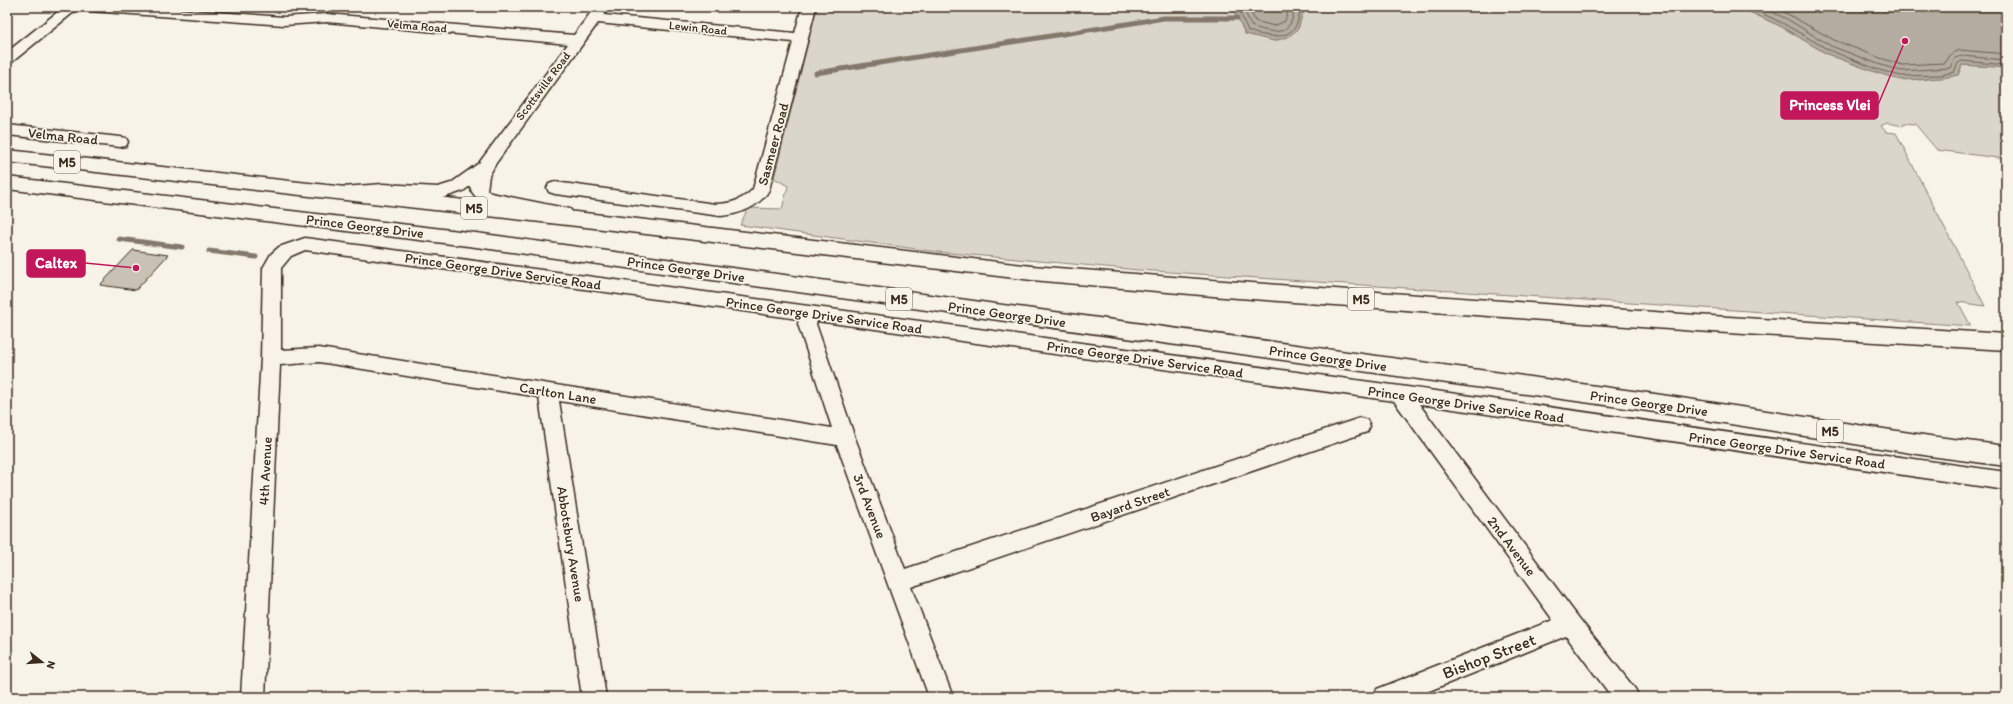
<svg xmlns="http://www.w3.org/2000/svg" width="2013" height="704" font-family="Itim,sans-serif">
	<rect width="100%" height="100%" fill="#f7f3e8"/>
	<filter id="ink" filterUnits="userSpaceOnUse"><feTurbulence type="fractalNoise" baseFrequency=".025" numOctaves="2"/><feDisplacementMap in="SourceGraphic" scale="8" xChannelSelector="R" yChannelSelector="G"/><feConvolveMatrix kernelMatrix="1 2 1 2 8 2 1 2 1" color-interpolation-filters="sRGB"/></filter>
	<g filter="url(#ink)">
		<polygon fill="#dbd6cb" stroke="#8b8074" points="817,7 1233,7 1237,18 1298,29 1302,15 1309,7 1739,7 1782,27 1827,54 1875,72 1920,80 1958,75 1962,65 1998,67 2006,69 2006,159 1937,150 1915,124 1904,123 1903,126 1887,123 1881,126 1886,132 1896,133 1985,306 1958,302 1971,326 1139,270 938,252 740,225 748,208 782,209 788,186 774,178"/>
		<g fill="#b4aca0" stroke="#84786c">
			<polygon points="1233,7 1309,7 1302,15 1298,29 1288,37 1274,41 1245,34"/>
			<polygon points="1739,7 2006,7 2006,69 1997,67 1962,65 1958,75 1943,78 1900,80 1875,72 1827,54 1782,27"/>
		</g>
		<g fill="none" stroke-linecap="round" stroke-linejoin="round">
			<g stroke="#6b5e52" stroke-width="1">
				<path d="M1238 7 1248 31C1262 35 1284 42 1295 27 1299 21 1298 13 1303 7"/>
				<path d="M1243 7 1251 26C1263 30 1281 37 1290 24 1293 19 1293 12 1297 7"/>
				<polyline points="1249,7 1255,21 1274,26 1285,21 1289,7"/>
				<polyline points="1749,7 1784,24 1829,50 1876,69 1901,76 1942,75 1954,72 1958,63 1962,61 2006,65"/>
				<polyline points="1761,7 1787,19 1831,46 1878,64 1901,71 1950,68 1955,58 1962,56 2006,60"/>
				<polyline points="1775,7 1834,40 1880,58 1902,65 1945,63 1951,54 1960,50 2006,54"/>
			</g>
			<g stroke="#84786c" stroke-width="5">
				<polyline points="816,73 1164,18 1237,18"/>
				<polyline points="119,239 182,247"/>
				<polyline points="209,251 256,257"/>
			</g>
		</g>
		<polygon fill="#c8c1b6" stroke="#3b2a1e" points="133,250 168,255 136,290 100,285"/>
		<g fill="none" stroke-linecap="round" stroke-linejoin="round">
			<defs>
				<g id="minor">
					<polygon points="64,7 80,7 12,62 7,63 7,52"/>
					<path d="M82 7H148L284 17 327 14 574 35 595 7H609L604 15 795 33 802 7H816L769 190C759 207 741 214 721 216L555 194 549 192 547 188 549 184 555 182 715 204C730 204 743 200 753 189L793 42 598 23 496 163 489 176 487 190 491 193 570 209 573 213 570 217 564 219 480 202 472 192 470 186 463 191 439 199 383 196 349 197 343 195 341 191 343 187 383 184 438 187 451 183 479 163 568 44 327 22 284 25 89 11 84 10Z"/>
					<polygon points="7,125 120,137 126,138 128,142 126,146 120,147 7,135"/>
					<path d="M305 238 1400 386 2006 472V490L1419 404 1578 617 1635 689 1639 697H1612L1566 636 1414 697H1373L1377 689 1553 620 1394 401 817 321 816 324 855 438 905 569 1360 418 1367 420 1370 426 1367 432 911 587 953 697H929L837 445 559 401 606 697H582L539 397 319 362 280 365 265 697H241L261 358 263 268 271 254 279 247ZM305 250 799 319 798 324 832 428 319 348 281 350V268L291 256Z"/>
				</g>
				<g id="primary">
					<polygon points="7,150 621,217 1032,266 1224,281 1696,315 2006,334 2006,350 1696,331 1224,297 1032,280 621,231 7,162"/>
					<polygon points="7,177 476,233 1655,394 1930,436 2006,446 2006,466 1930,456 1655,412 476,247 7,189"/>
				</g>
			</defs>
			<use href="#minor" stroke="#3b2a1e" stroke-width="3"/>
			<use href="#primary" stroke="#3b2a1e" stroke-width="3"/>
			<use href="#minor" fill="#f7f3e8" fill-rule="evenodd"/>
			<use href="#primary" fill="#f7f3e8" fill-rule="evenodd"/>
		</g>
	</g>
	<g text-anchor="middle" stroke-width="3.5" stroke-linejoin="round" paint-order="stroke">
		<g font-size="12" fill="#3b2a1e" stroke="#f7f3e8">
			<text transform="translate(417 26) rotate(5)" y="4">Velma Road</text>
			<text transform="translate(698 28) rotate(6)" y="4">Lewin Road</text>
			<text transform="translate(543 86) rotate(-53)" y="4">Scottsville Road</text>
		</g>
		<g fill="#f7f3e8" stroke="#73665b" stroke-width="1">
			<rect x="54" y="151" width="26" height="22" rx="3"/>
			<rect x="461" y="197" width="26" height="22" rx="3"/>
			<rect x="886" y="288" width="26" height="22" rx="3"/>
			<rect x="1348" y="288" width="26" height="22" rx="3"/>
			<rect x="1817" y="420" width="26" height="22" rx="3"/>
		</g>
		<g font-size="13" font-weight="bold" fill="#3b2a1e">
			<text x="67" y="167">M5</text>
			<text x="474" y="213">M5</text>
			<text x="899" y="304">M5</text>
			<text x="1361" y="304">M5</text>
			<text x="1830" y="436">M5</text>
		</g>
		<g font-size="14" fill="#3b2a1e" stroke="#f7f3e8">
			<text transform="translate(63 136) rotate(6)" y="5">Velma Road</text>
			<text transform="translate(773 144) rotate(-75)" y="5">Sasmeer Road</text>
			<text transform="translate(365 226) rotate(7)" y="5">Prince George Drive</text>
			<text transform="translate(686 269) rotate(8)" y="5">Prince George Drive</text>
			<text transform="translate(503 271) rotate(8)" y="5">Prince George Drive Service Road</text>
			<text transform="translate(1007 314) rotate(8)" y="5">Prince George Drive</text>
			<text transform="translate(824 315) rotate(8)" y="5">Prince George Drive Service Road</text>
			<text transform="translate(1328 358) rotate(8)" y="5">Prince George Drive</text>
			<text transform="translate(1145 359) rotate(8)" y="5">Prince George Drive Service Road</text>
			<text transform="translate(558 393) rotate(9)" y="5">Carlton Lane</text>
			<text transform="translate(1649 403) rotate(8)" y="5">Prince George Drive</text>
			<text transform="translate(1466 404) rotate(8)" y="5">Prince George Drive Service Road</text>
			<text transform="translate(1787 450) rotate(8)" y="5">Prince George Drive Service Road</text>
			<text transform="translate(265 471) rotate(-87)" y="5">4th Avenue</text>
			<text transform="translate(1130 504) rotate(-19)" y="5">Bayard Street</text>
			<text transform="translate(870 506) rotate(69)" y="5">3rd Avenue</text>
			<text transform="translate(571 544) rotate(81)" y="5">Abbotsbury Avenue</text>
			<text transform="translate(1512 546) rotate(53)" y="5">2nd Avenue</text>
		</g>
		<g font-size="17" fill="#3b2a1e" stroke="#f7f3e8">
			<text transform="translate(1489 656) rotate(-21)" y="6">Bishop Street</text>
		</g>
	</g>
	<path fill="none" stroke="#c2185b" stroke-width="1.5" d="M1905 41L1878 105M136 268L85 263"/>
	<g fill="#c2185b" stroke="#f7f3e8" stroke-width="1.5">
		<circle cx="1905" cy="41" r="4"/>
		<circle cx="136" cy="268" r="4"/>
	</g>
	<g fill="#c2185b" stroke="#c2185b" stroke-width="1.5">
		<rect x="1781" y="92" width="97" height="27" rx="4"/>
		<rect x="27" y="250" width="58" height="27" rx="4"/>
	</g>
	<g font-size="15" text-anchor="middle" font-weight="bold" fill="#fff">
		<text x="1830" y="110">Princess Vlei</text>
		<text x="56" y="268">Caltex</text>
	</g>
	<rect width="2013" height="704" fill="none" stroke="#f7f3e8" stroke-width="24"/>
	<rect x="12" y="12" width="1989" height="680" fill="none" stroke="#3b2a1e" stroke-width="1.5" filter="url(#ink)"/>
	<g transform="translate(42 662) rotate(107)" stroke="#f7f3e8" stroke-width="3" paint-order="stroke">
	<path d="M0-3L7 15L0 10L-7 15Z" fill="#3b2a1e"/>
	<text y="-6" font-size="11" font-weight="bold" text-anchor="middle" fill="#3b2a1e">N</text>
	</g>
</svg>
